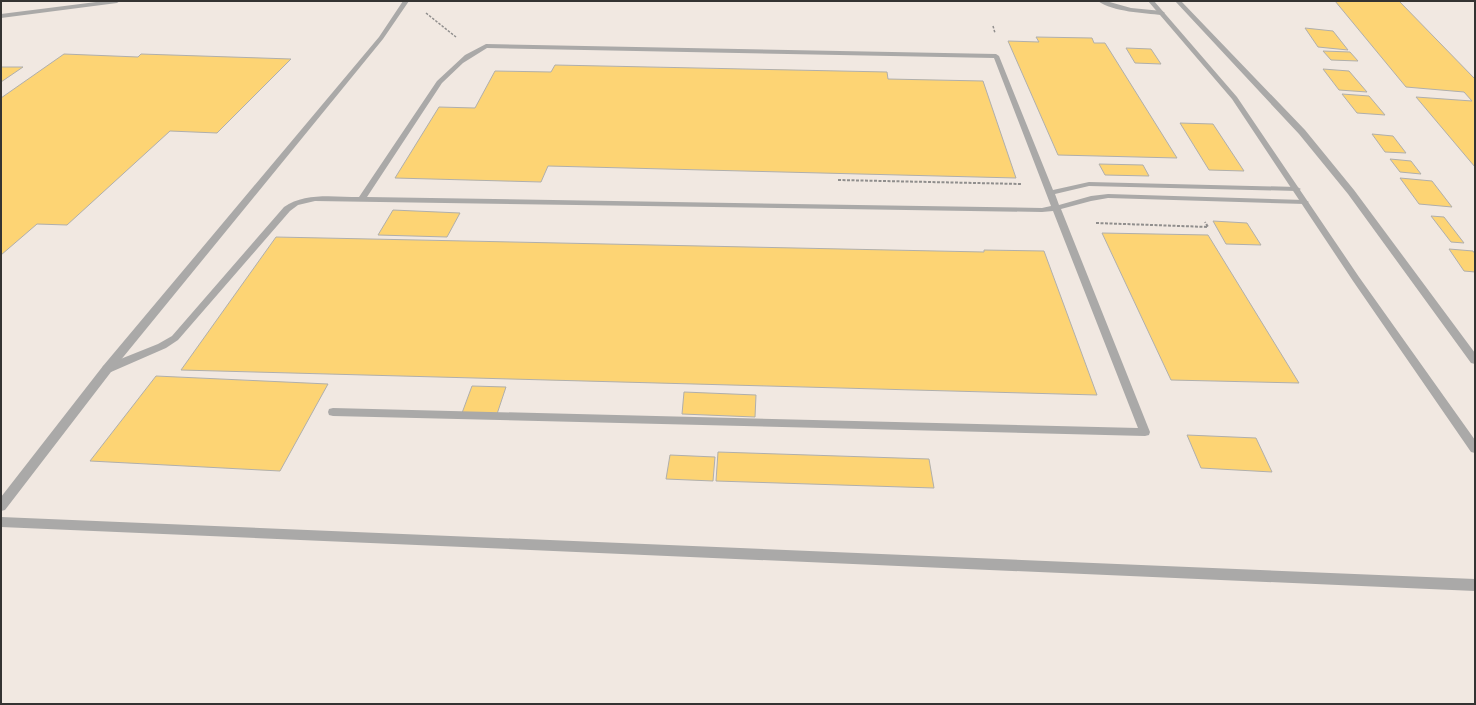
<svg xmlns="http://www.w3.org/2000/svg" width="1476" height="705" font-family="Jost,sans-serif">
	<rect width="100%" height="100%" fill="#f7f4f2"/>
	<rect fill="#f1e8e1" x="1" y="1" width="1474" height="703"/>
	<g fill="#fdd474" stroke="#b0afac">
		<polygon points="1335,1 1399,1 1475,79 1475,167 1416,97 1472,101 1464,92 1406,87"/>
		<polygon points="1305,28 1333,31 1348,50 1318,47"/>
		<polygon points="1036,37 1092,38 1094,43 1105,43 1177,158 1058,155 1008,41 1039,42"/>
		<polygon points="1126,48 1151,49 1161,64 1135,63"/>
		<polygon points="1323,51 1350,52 1358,61 1331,60"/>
		<polygon points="64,54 138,57 141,54 291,59 217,133 170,131 67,225 37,224 1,255 1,98"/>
		<polygon points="555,65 887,72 888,79 983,81 1016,178 548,166 541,182 395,178 439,107 475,108 495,71 551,72"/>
		<polygon points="1,67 23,67 1,82"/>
		<polygon points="1323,69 1349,71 1367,92 1339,90"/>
		<polygon points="1342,94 1369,96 1385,115 1357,113"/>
		<polygon points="1180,123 1213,124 1244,171 1209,170"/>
		<polygon points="1372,134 1393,136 1406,153 1385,152"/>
		<polygon points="1390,159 1411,161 1421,174 1400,172"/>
		<polygon points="1099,164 1143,165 1149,176 1105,175"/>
		<polygon points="1400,178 1432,181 1452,207 1419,204"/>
		<polygon points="393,210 460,213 447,237 378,235"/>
		<polygon points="1431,216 1444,217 1464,243 1451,242"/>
		<polygon points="1213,221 1247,223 1261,245 1226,244"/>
		<polygon points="1102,233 1208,235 1299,383 1171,380"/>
		<polygon points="276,237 984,252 984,250 1044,251 1097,395 181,370"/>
		<polygon points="1449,249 1473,251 1475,254 1475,272 1464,271"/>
		<polygon points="156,376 328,384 280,471 90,461"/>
		<polygon points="472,386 506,387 497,414 462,413"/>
		<polygon points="684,392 756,395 755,417 682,414"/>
		<polygon points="1187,435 1256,438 1272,472 1201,468"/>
		<polygon points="718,452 929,459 934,488 716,481"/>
		<polygon points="670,455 715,457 713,481 666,479"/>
	</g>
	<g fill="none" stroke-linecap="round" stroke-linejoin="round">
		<g stroke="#908e8d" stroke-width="1.5" stroke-dasharray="2.5 1.5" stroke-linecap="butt">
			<polyline points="426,13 456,37"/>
			<polyline points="993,26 995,33"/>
		</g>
		<g stroke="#908e8d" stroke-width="2" stroke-dasharray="3 1.5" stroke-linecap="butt">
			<polyline points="838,180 1021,184"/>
			<polyline points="1096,223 1208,227 1205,222"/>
		</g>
		<path fill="#aaa9a8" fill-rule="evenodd" d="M486 44 996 54 999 56 1053 190 1089 182 1297 187 1301 189 1297 191 1089 186 1055 194 1059 205 1091 196 1108 194 1305 200 1309 202 1305 204 1108 198 1091 201 1061 209 1150 432 1149 435 1145 436 333 416 329 415 328 412 329 409 333 408 1138 428 1053 211 1042 212 315 201 298 205 290 211 178 340 166 348 111 372H103L102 369 103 366 158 344 172 336 284 207C305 192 335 197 359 197L437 81 465 55ZM487 48 994 58 1051 206 1042 208 367 197 442 83 463 63Z"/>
		<g fill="#aaa9a8" fill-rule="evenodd">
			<polygon points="104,1 120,1 117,3 1,18 1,14"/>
			<polygon points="403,1 409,1 383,39 111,372 5,510 1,511 1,497 103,366 379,37"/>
			<path d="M1098 1H1106L1131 8 1162 11 1165 13 1162 15C1144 13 1113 12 1098 1Z"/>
		</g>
		<g fill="#aaa9a8" fill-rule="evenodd">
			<polygon points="1148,1 1154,1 1237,97 1359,277 1475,440 1475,453 1471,452 1353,281 1232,99"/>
			<polygon points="1175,1 1181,1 1305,130 1354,190 1475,353 1475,364 1471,363 1348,194 1299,134"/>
			<polygon points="1,517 1475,579 1475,591 1,527"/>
		</g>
	</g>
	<rect width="1476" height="705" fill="none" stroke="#343332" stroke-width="4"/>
</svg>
